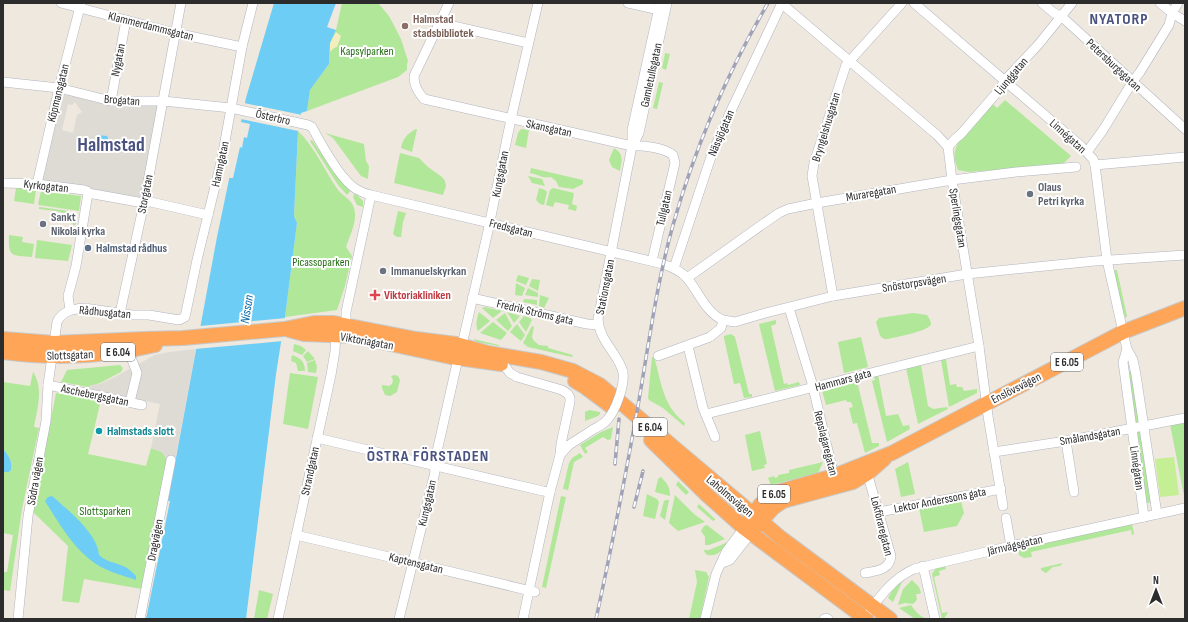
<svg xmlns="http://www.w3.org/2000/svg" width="1188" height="622" font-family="'Sofia Sans Condensed',sans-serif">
	<rect width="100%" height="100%" fill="#eee8de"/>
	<g fill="#b1e798">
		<polygon points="342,3 378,3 389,16 401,39 408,61 407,64 407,70 398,77 307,111 310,90 329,64 330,43 336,30"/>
		<polygon points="665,53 670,54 666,70 662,68"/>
		<polygon points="659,82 663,83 657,109 653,108"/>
		<path d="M1005 100 1071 156 1062 165 968 172 958 170C956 164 953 158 955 151 960 134 980 116 991 102L997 108Z"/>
		<path d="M416 129H417L412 152 401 148C403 138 407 134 416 129Z"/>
		<polygon points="521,129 529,130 526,148 515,145 518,133"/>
		<path d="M298 131C314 146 325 171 338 190 343 196 352 200 354 208 358 220 350 235 346 247L352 256 345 286 337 310 285 317 297 223 294 216Z"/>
		<polygon points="325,133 364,144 366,161 369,166 368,179 361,176 333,138"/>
		<polygon points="312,140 336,174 351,190 347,195 338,185 310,141"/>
		<path d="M614 148C624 154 622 160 620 171L612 167 609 160Z"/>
		<polygon points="400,153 419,158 428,167 442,177 445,181 446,186 443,195 394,183"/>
		<path d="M531 168 583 180V184L573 189 559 187 556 181 551 177C543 179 537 174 530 173Z"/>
		<polygon points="528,176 542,179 545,186 532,183"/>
		<polygon points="16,188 36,190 34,204 14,201"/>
		<polygon points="539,188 545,190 547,192 544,205 540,204 536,200"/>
		<polygon points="553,188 574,193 572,204 577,206 576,211 568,209 569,205 555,202 553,207 546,205 550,190"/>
		<polygon points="41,191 81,196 79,211 39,205 38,204"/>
		<polygon points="355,193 363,201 363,207 357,205 353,197"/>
		<path d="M39 207 69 211 75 219 76 224 73 226C73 210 52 211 39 209Z"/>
		<polygon points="398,211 406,213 403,222 401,237 397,237 393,234"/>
		<path d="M9 235 23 237 22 242 34 244 32 257C12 255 8 258 9 235Z"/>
		<polygon points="37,240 72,245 68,261 35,258"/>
		<polygon points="1115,270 1117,270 1127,316 1126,318 1123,313 1114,271"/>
		<polygon points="518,275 529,278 526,285 516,281"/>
		<polygon points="532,279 540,280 538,291 529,286"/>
		<polygon points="516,283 525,288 522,296 515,295"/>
		<polygon points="528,288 538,293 538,297 525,295"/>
		<polygon points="540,295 549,298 544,308 539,306"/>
		<polygon points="524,299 537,300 537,305 523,302"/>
		<polygon points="485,307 502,311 493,318 482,308"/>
		<path d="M479 312 490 321 478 331C475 326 477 317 479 312Z"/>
		<polygon points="507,312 520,316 514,323"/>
		<polygon points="505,313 512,326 508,331 496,320"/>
		<path d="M913 313 927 315C929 318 931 321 931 324 930 331 896 337 888 339H884L880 336 876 322 879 318Z"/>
		<polygon points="524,316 530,318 532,320 526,332 519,322"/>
		<polygon points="776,320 776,324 771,326 784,384 787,383 788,385 799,382 800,385 775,391 759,324"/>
		<polygon points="493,322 507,333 501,340 480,333"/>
		<polygon points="517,324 525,335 521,341 510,332"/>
		<polygon points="532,326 534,327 532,337 534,341 539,345 548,346 548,348 573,355 572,357 528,347 523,343"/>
		<polygon points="731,334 735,337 749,394 752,394 752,397 744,398 740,383 734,384 724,338 724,336"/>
		<polygon points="861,337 868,367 844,373 838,342"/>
		<polygon points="473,339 499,345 499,346 477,342"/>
		<polygon points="294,344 301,346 306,350 302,355 293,351"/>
		<polygon points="308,351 315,359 307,362 303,356"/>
		<path d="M292 355C301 358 305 362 305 371H298L296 363 291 361Z"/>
		<path d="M652 357H654C662 383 662 405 685 423L684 426 663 408 649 400 648 398Z"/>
		<polygon points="946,359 950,385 956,384 957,387 962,387 964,391 977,389 977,393 949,407 941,360"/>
		<polygon points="315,360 317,367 316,373 308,372 307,363"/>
		<polygon points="120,365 123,368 121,372 100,383 88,387 61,382 67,370"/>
		<polygon points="921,365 928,406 933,409 947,407 948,409 918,424 906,368"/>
		<polygon points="1131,371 1133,371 1141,422 1136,426 1128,372"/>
		<path d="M33 372C44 388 37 409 34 427L39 428 22 509 10 591 3 590V572H7L13 535 3 533V472H9L11 470C12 460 9 456 3 449V382L30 386Z"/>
		<polygon points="290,373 318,377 308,429 283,424"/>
		<polygon points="395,375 398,376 400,380 397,392 390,396 385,395 382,388 382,385 389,386 392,384 393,380 391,376"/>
		<polygon points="878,375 886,416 898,414 903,426 909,425 910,429 887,442 872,381 875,380 874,376"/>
		<polygon points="857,381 872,443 879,443 879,446 865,453 857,423 853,424 849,408 853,407 851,402 847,402 846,400 826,405 822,391"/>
		<polygon points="56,393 101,400 88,454 146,466 151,448 162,452 167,459 142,589 84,579 79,603 62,601 68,546 33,512"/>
		<polygon points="589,410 600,412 600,414 598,416 585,421 585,412"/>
		<polygon points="1185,421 1185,496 1184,496 1170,424"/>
		<polygon points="613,427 611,439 608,440 603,437 585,448 588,452 585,454 580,445 601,432"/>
		<polygon points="1142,429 1152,502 1144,504 1134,430"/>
		<polygon points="760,431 767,464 764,465 765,468 752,471 745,435"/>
		<polygon points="580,453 583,457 574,462 568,490 563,489 569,463 572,458"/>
		<polygon points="823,462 818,473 771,485 768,478 774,476 775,478 778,477 778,475 789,473 789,470"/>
		<polygon points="908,462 915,494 901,497 895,469"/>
		<path d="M661 477C667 483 670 487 670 496L655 492 658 479Z"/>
		<polygon points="678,481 689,492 686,495 676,485"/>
		<polygon points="647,494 657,499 659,502 655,519 643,516"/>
		<polygon points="675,495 694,514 705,522 678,531 669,523"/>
		<polygon points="561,496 566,497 546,588 542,587"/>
		<polygon points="666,500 669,500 665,520 660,516 664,501"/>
		<polygon points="961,501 964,513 957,526 924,532 919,508"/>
		<polygon points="699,504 715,519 715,520 713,521 697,507"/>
		<polygon points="1132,524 1134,534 1132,535 1131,530 1031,552 1032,557 1024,558 1019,555 1018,550 1019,548"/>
		<polygon points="707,525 725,539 709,545 705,545 705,537 701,531 704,526"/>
		<path d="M728 542C722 550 718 557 707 555L704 551V550H709Z"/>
		<polygon points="1063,563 1060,566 1053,567 1046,573 1041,570 1041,568"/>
		<polygon points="945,566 946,569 939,571 940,575 934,577 942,613 948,612 944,619 942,619 932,574 936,568"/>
		<polygon points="695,570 706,572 709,577 700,619 689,619 697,582"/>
		<polygon points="903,580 893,602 888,598 892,591"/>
		<polygon points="912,580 919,587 921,593 919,594 916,594 917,600 913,604 905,603 898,605 903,589"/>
		<polygon points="259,590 273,594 267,619 254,619"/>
		<path d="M911 605C916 612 919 616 927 619H915L899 608Z"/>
	</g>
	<polygon fill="#f4edc0" points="336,32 341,36 337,47 334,48 330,52 330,43"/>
	<polygon fill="#c5ef94" points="1174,457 1179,495 1160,497 1155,459"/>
	<g fill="#dedbd5" fill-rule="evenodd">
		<path d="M59 88 111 101H163L144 203 37 184ZM75 102 82 112 77 115 73 133 62 130 68 104 72 105Z"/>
		<polygon points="196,349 178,445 173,472 162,452 151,448 160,404 89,389 90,385 100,384 113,378 155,355 169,352"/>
	</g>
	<g fill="#6dcdf4">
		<polygon points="274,3 336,3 327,27 336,30 330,43 329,64 310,90 307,111 301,113 298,131 294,216 297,223 285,317 276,374 246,619 146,619 170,501 168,501 217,237 246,98"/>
		<polygon points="97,135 107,136 108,138 106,150 104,151 94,150 93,148 96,136"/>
		<path d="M3 449C9 456 12 460 11 470L9 472H3Z"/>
		<path d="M52 496C68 510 98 534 99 555 106 562 114 562 123 566 128 568 132 572 136 576V580C125 576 112 573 101 567 76 553 60 525 45 501L48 497Z"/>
	</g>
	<g fill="#eee8de">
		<polygon points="244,103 302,115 299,130 298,131 241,119"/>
		<polygon points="240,120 241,120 241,122 250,124 247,138 244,137 242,148 240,147 233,178 229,178"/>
		<polygon points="286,318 283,341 195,349 200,326"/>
	</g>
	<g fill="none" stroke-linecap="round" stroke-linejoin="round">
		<defs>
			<g id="minor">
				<polyline points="61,3 175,33 242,47"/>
				<path d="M449 3 414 76C414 86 418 92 424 99L632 146C644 145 664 148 673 155L675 163 652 261"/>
				<polyline points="628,3 664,11"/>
				<polyline points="781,3 937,135 948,147 952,180 979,346 988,416 1003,506"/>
				<polyline points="914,3 1081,146 1093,159 1095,165 1107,260 1121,323 1127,349 1133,360 1136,375 1157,514"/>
				<polyline points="1042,3 1054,13 1061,16 1185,129"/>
				<polyline points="1160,3 1172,13 1185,21"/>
				<polyline points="440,23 528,43"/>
				<path d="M3 82 59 88 111 101H163L231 108 308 125 312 127C321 144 341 180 356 189 361 192 366 194 371 195L663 264C672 267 681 271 687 278 699 292 705 312 723 320"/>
				<polyline points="111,101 126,20"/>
				<polyline points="633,145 639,133 667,3"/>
				<polyline points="948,147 955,139 961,134 1000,89 1005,80 1038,45 1072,3"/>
				<polyline points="1087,152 1103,130 1133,81 1140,72 1169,25 1172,13 1178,3"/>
				<polyline points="1095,165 1185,157"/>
				<polyline points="3,183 37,184 84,190 87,191 88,193 138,202"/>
				<polyline points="37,184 59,88 81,3"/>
				<polyline points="144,203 151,202 208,215"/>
				<polyline points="674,268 712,154 729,115 782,3"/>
				<polyline points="687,278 763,224 779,213 788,209 817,203 952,180 1016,172 1076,167"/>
				<polyline points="833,296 812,176 814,163 846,65 902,3"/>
				<polyline points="472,298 587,324 598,325"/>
				<polyline points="789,308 812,383 835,480"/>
				<polyline points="70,310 68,296 76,266 88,193"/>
				<polyline points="120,313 144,203 181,3"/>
				<polyline points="348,329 346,324 346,312 371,195"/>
				<polyline points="462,345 488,231 511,119 538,3"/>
				<polyline points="688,346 703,408 715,437"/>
				<polyline points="1127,349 1123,362 1144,517"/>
				<polyline points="658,356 710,337 721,328 723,320 735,322 762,314 833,296 967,274 1095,261 1185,255"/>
				<polyline points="504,365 510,373 517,377 562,390 568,394 570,398 570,402 561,444 560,455 550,492 523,619"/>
				<path d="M623 372C618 353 599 341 598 319L632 146V130L660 3"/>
				<polyline points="48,385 142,405"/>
				<polyline points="130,402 137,373 132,360 130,350"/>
				<polyline points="706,414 979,346"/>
				<polyline points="317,438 543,491 550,492"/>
				<polyline points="1066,441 1074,492"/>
				<polyline points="994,452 1066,441 1185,418"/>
				<polyline points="560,455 569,445 594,429"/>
				<polyline points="879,512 1001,489"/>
				<polyline points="1006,518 1011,546"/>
				<polyline points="296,535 406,561 535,592"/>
				<polyline points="722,563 730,560 751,533"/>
				<polyline points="923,566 935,619"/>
				<path d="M865 573C876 571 890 570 891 556L866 469"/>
				<path d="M870 610C883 593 894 578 914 569L1011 546 1185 508"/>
				<path d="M18 619 28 516 46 421 48 385 57 322C62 311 73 309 84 308L132 315H149L179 320 185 317 197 260 222 158 242 47 253 3"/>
				<polyline points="140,619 171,460"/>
				<polyline points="278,619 331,375 335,351 336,330"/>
				<polyline points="399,619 435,472 434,465 457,363"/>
				<polyline points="705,619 716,574 726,552 744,528"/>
				<polyline points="824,619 826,618 828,619"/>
			</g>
			<g id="highway">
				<polyline points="289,330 304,334 354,336 451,357 501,364"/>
				<polyline points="3,339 54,343 145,339 183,338 284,329 314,323 334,323 416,339 456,344 488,353 541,362 573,371 600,385 781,538 890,619"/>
				<path d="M3 352C54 359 105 357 155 345"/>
				<polyline points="575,381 585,387 612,407"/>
				<polyline points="651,440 707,495 744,528 866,619"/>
				<polyline points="748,522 760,505 772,495 781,491 834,476 892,453 1123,332 1185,308"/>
				<polyline points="754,529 773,508 783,501 853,482 868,473 884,459"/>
			</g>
		</defs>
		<use href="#minor" stroke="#b2b4c0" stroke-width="10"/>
		<use href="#highway" stroke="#c8c8c8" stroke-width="16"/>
		<use href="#minor" stroke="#fff" stroke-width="9"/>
		<use href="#highway" stroke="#ffa558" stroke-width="14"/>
		<defs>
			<g id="rail">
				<polyline points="615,464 619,419"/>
				<polyline points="634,507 643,471"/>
				<path d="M596 619C612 546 626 473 639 400 649 342 657 282 673 225 695 147 727 73 768 3"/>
			</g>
		</defs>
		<use href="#rail" stroke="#a0a3b7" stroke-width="3.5"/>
		<use href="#rail" stroke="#fff" stroke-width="2" stroke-dasharray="6" stroke-linecap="butt"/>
		<defs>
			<path id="minor-bridge" d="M594 429C599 426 604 424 607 420 616 410 625 385 623 372"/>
		</defs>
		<use href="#minor-bridge" stroke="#b2b4c0" stroke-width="10" stroke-linecap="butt"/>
		<use href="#minor-bridge" stroke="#fff" stroke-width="9"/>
	</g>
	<circle fill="#8d6e63" stroke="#fff" stroke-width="1.5" cx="405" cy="26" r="4"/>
	<g fill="#6b7280" stroke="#fff" stroke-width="1.5">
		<circle cx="1030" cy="194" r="4"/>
		<circle cx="43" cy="224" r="4"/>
		<circle cx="383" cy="271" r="4"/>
	</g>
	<circle fill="#5c6f8a" stroke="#fff" stroke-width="1.5" cx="88" cy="248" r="4"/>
	<path fill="#e0444e" stroke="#fff" stroke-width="1.5" d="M373 289h4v4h4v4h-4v4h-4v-4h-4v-4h4z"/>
	<circle fill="#0f9aa8" stroke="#fff" stroke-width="1.5" cx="99" cy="431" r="4"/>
	<g text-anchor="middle" stroke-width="4" stroke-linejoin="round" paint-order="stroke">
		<g fill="#fff" stroke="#6b6b6b" stroke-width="1">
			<rect x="101" y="343" width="34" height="18" rx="3"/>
			<rect x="1051" y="353" width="32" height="18" rx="3"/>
			<rect x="633" y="418" width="34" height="18" rx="3"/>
			<rect x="758" y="485" width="32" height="18" rx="3"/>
		</g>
		<g font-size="11" font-weight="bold" fill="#2c2c2c">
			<text x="118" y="356">E 6.04</text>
			<text x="1067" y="366">E 6.05</text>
			<text x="650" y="431">E 6.04</text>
			<text x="774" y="498">E 6.05</text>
		</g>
		<g font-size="12" font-weight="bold" fill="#785e54" stroke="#fff" text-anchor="start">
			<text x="413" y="23">Halmstad<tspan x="413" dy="14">stadsbibliotek</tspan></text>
		</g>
		<g font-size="12" fill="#2c2c2c" stroke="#fff">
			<text transform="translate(151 26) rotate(14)" y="4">Klammerdammsgatan</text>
			<text transform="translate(118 60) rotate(-79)" y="4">Nygatan</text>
			<text transform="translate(1114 65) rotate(43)" y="4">Petersburgsgatan</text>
			<text transform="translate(651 75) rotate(-78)" y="4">Gamletullsgatan</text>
			<text transform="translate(1011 76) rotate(-50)" y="4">Ljunggatan</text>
			<text transform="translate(58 93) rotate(-76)" y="4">Köpmansgatan</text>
			<text transform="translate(122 100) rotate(4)" y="4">Brogatan</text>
			<text transform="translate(273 117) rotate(13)" y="4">Österbro</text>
			<text transform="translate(826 127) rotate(-73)" y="4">Bryngelshusgatan</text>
			<text transform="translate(549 128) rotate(12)" y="4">Skansgatan</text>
			<text transform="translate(721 133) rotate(-67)" y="4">Nässjögatan</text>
			<text transform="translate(1068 136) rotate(42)" y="4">Linnégatan</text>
			<text transform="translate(220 164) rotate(-78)" y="4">Hamngatan</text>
			<text transform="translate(500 174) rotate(-79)" y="4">Kungsgatan</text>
			<text transform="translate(46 186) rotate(6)" y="4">Kyrkogatan</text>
			<text transform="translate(871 193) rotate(-10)" y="4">Muraregatan</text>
			<text transform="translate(145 194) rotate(-79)" y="4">Storgatan</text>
			<text transform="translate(664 208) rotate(-77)" y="4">Tullgatan</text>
			<text transform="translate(958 218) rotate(81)" y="4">Sperlingsgatan</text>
			<text transform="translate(511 228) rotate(14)" y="4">Fredsgatan</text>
			<text transform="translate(914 283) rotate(-9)" y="4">Snöstorpsvägen</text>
			<text transform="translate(605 287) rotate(-79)" y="4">Stationsgatan</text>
			<text transform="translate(105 312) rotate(5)" y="4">Rådhusgatan</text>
			<text transform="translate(535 312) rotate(13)" y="4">Fredrik Ströms gata</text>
			<text transform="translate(367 341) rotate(10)" y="4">Viktoriagatan</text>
			<text transform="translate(70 355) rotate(-2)" y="4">Slottsgatan</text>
			<text transform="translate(843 380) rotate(-15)" y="4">Hammars gata</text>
			<text transform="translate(1016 388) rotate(-27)" y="4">Enslövsvägen</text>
			<text transform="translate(95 395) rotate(12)" y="4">Aschebergsgatan</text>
			<text transform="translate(1090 436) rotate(-10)" y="4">Smålandsgatan</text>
			<text transform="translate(826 443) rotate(76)" y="4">Repslagaregatan</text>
			<text transform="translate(1137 468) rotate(82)" y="4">Linnégatan</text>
			<text transform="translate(310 471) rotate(-78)" y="4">Strandgatan</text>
			<text transform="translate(35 481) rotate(-80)" y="4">Södra vägen</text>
			<text transform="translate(730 496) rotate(40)" y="4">Laholmsvägen</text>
			<text transform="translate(940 500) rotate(-11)" y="4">Lektor Anderssons gata</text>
			<text transform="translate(427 503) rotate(-77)" y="4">Kungsgatan</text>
			<text transform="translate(882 526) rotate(76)" y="4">Lokföraregatan</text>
			<text transform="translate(155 540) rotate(-79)" y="4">Dragvägen</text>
			<text transform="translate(1015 545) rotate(-13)" y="4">Järnvägsgatan</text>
			<text transform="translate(416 563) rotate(14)" y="4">Kaptensgatan</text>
		</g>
		<g font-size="12" fill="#276e17" stroke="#fff">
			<text x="367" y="55">Kapsylparken</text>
			<text x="321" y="266">Picassoparken</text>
			<text x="105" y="515">Slottsparken</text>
		</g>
		<g font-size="12" font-weight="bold" fill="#5b616d" stroke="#fff" text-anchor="start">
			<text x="1038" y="191">Olaus<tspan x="1038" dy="14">Petri kyrka</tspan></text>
			<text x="51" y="221">Sankt<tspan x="51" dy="14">Nikolai kyrka</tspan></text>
			<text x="391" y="275">Immanuelskyrkan</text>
		</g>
		<g font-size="12" font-weight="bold" fill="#4e5e75" stroke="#fff" text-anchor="start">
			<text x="96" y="252">Halmstad rådhus</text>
		</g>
		<g font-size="12" font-weight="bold" fill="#be3a42" stroke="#fff" text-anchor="start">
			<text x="384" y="299">Viktoriakliniken</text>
		</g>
		<g font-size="12" font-weight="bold" fill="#0d838f" stroke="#fff" text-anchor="start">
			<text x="107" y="435">Halmstads slott</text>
		</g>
		<g font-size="13" font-style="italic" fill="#076aa5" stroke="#fff">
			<text transform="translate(246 309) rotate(-81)" y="5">Nissan</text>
		</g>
		<g font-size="16" font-weight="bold" letter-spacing="1" fill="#4a527f" stroke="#fff">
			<text x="1119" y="24">NYATORP</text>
			<text x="428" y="461">ÖSTRA FÖRSTADEN</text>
		</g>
		<g font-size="20" font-weight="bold" fill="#4a527f" stroke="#fff">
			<text x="111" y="151">Halmstad</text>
		</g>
	</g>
	<rect width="1188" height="622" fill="none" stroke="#2c2c2c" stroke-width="8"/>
	<g transform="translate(1156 590)" stroke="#ffffff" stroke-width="3" paint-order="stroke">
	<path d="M0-3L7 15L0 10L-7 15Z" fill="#2c2c2c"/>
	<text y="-6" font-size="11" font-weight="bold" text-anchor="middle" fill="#2c2c2c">N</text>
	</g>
</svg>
